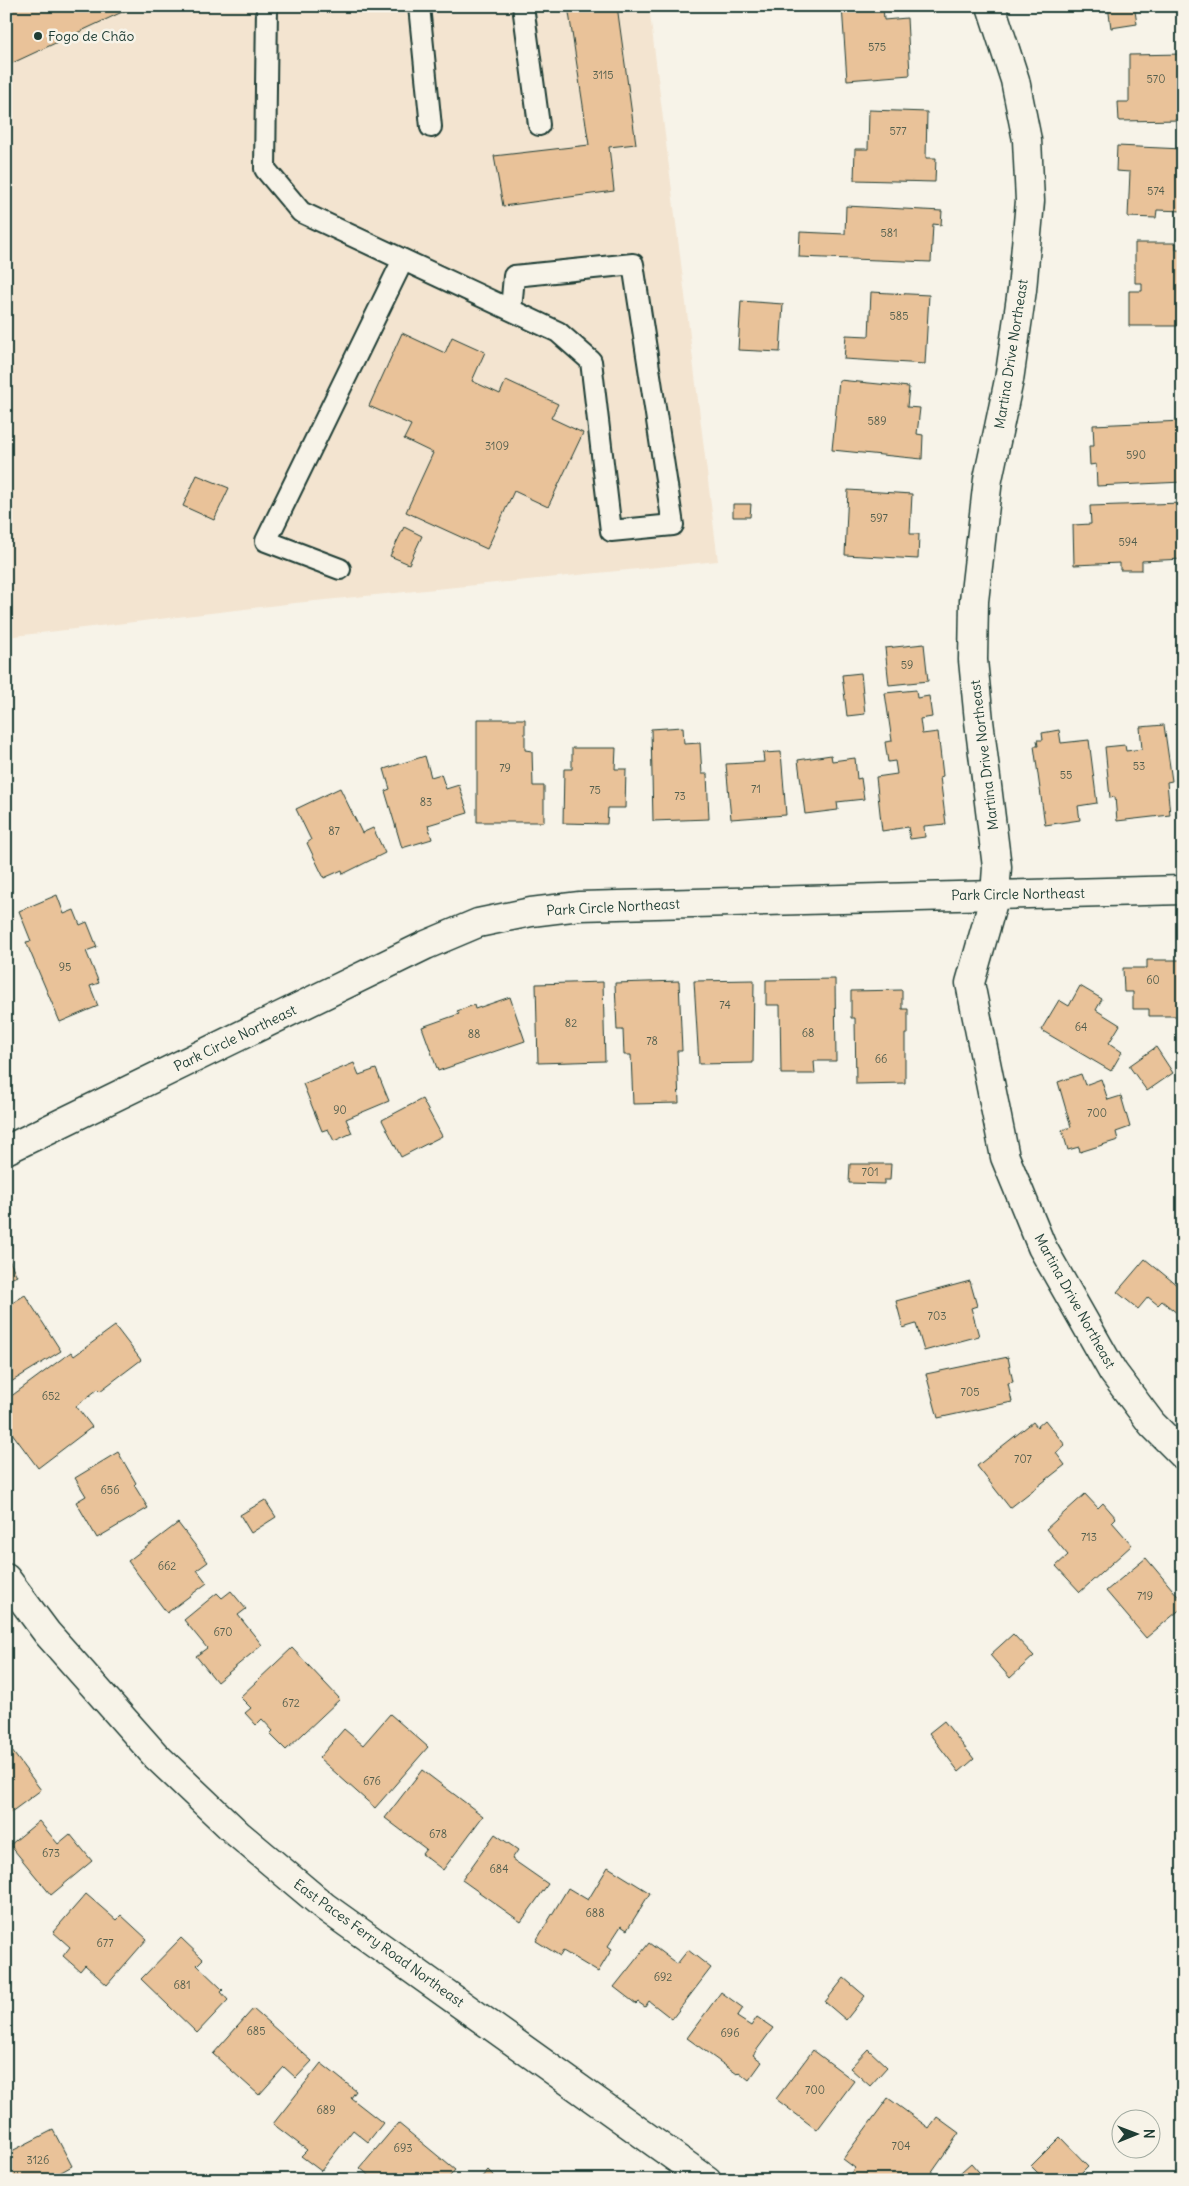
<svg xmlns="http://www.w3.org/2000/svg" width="1189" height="2186" font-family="Delius,sans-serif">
	<rect width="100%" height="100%" fill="#f7f3e8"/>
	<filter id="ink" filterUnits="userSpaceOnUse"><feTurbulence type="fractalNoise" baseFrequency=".02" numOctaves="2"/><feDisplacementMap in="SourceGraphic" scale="10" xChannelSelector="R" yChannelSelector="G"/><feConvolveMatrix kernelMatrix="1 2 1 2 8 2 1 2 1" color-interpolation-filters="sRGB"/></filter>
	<g filter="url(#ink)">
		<polygon fill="#f3e4d0" points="6,6 649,6 718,561 295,603 6,637"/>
		<g fill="#e9c299" stroke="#1f3d34">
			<polygon points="6,6 135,6 6,66"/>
			<polygon points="568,6 617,6 636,144 609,147 614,191 503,206 494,156 589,145"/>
			<polygon points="842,6 883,6 884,20 907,18 910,75 847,80"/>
			<polygon points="1108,6 1156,6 1157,8 1135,11 1137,24 1111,28"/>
			<polygon points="1183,54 1183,120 1119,121 1118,102 1129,102 1129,55"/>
			<polygon points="869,110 927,112 926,158 936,158 935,182 854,180 855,149 868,149"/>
			<polygon points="1117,146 1183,149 1183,211 1157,210 1156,218 1128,217 1130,172 1116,171"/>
			<polygon points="846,206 942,211 941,225 933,224 931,262 799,257 800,232 845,234"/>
			<polygon points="1135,243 1176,243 1176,249 1183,249 1183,326 1129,326 1129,291 1142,291 1142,283 1135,283"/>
			<polygon points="871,292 929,295 925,364 844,359 846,335 869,336"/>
			<polygon points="741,301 783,304 780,352 738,350"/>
			<polygon points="402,333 445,353 452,337 485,352 472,381 500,394 506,380 558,404 551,418 583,433 548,507 514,491 487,549 406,512 433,453 404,439 411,425 369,406"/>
			<polygon points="839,380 909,387 907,407 920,408 917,434 923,435 922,459 832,450"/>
			<polygon points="1183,421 1183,482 1097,486 1096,464 1090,465 1089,446 1094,446 1093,425"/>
			<polygon points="197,475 229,488 214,520 183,506"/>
			<polygon points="848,490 912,494 910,534 919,534 918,559 845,555"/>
			<polygon points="1183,503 1183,559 1142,561 1142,570 1120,570 1120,563 1074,565 1073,525 1091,524 1090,506"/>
			<polygon points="733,504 751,504 750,517 733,517"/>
			<polygon points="404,527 422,536 409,564 390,556"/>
			<polygon points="924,644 928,681 889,685 885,648"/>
			<polygon points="861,673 865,714 847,716 842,675"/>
			<polygon points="916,690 917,698 929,696 932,717 920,719 922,734 938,732 943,776 940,777 946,824 924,826 925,837 910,839 908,827 882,831 876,777 897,774 895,761 888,762 885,742 892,741 885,693"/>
			<polygon points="477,719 525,719 525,750 532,751 533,786 544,786 544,822 477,822"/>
			<polygon points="1164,725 1172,781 1167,782 1170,815 1117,821 1115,797 1110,798 1105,747 1125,745 1126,751 1142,749 1140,727"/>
			<polygon points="683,727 684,744 700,743 702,774 707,774 709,819 653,821 651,729"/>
			<polygon points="1059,730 1061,743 1089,740 1097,803 1078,806 1080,820 1045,825 1034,746 1038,746 1037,740 1043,740 1042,733"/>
			<polygon points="572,748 616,748 615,769 626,769 625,808 608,808 607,824 563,823 564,769 572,769"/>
			<polygon points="781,752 786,815 731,819 726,764 764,762 763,753"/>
			<polygon points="831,755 832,761 855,758 857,779 861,778 864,799 837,802 838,810 805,814 798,760"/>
			<polygon points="425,756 431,777 441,774 446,789 459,785 468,813 428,825 432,839 402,848 385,791 390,789 384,769"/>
			<polygon points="340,788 362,833 373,828 385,853 343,874 342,870 324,878 307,843 311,840 296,809"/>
			<polygon points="57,895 64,914 74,910 80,925 87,922 97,947 86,951 99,983 90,986 98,1006 60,1022 26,942 31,941 19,911"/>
			<polygon points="1147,960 1183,960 1183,1016 1149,1016 1149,1009 1133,1009 1133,992 1124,992 1123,968 1147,968"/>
			<polygon points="835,979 836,1061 814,1061 815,1074 781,1074 780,1005 766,1005 766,980"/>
			<polygon points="754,980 753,1063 699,1064 694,981"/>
			<polygon points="679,981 682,1051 677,1051 679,1103 633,1104 631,1055 624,1055 623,1030 617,1030 615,983"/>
			<polygon points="603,982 605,1061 538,1063 536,984"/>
			<polygon points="1080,986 1102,999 1096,1010 1120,1025 1109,1043 1122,1052 1111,1071 1041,1030 1059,1000 1069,1006"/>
			<polygon points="902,990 902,1009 908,1009 908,1034 905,1034 905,1083 856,1084 855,1018 851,1018 851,991"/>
			<polygon points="510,997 525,1041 438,1071 422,1027 459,1014 457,1011 474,1005 475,1009"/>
			<polygon points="1156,1047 1173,1073 1147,1091 1129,1066"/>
			<polygon points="354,1063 359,1075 376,1069 389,1101 346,1119 352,1133 334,1141 328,1129 322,1131 303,1084"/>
			<polygon points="1081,1074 1085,1085 1101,1079 1108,1100 1121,1096 1130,1127 1116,1132 1118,1140 1080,1152 1079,1147 1068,1150 1062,1130 1071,1127 1058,1082"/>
			<polygon points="422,1099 442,1136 401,1157 382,1120"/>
			<polygon points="850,1164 891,1164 890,1180 884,1180 884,1184 849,1183"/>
			<polygon points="6,1254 17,1276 6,1281"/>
			<polygon points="1145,1259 1183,1290 1183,1318 1162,1301 1158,1305 1148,1297 1138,1309 1117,1292"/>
			<polygon points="970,1281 977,1306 971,1308 979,1336 924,1351 916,1324 903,1328 896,1301"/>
			<polygon points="25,1295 61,1351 6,1385 6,1307"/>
			<polygon points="115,1326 141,1360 100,1391 98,1389 76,1406 92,1427 38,1468 6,1425 6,1400 71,1352 74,1356"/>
			<polygon points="1008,1357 1013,1382 1008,1383 1012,1402 938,1418 926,1374"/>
			<polygon points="1045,1420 1065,1445 1056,1453 1065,1465 1010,1508 977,1466 1033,1422 1037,1427"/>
			<polygon points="118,1452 136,1483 134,1485 148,1508 97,1538 76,1502 86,1496 75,1478"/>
			<polygon points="1085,1494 1098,1508 1103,1503 1116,1518 1112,1522 1132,1545 1080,1592 1056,1566 1068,1555 1046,1529"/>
			<polygon points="265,1500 276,1517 251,1533 240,1515"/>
			<polygon points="178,1523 208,1562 197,1570 207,1583 167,1613 128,1561"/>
			<polygon points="1146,1558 1183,1602 1183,1607 1146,1638 1106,1591"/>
			<polygon points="231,1591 246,1609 238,1615 262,1645 217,1682 196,1656 207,1648 184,1620 217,1593 222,1598"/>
			<polygon points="1013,1634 1034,1656 1010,1678 990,1655"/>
			<polygon points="292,1648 340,1699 286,1750 270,1734 273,1731 262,1719 256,1725 245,1713 251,1708 240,1697"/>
			<polygon points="390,1714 428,1747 375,1808 319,1758 344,1729 363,1745"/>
			<polygon points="944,1721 974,1759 959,1772 929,1733"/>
			<polygon points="6,1743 41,1790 7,1815 6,1814"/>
			<polygon points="422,1770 483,1816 443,1870 422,1854 426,1849 385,1818"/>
			<polygon points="39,1821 58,1844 70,1834 92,1861 51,1895 10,1845"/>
			<polygon points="495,1834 518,1850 512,1859 548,1884 521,1922 462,1880"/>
			<polygon points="608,1867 650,1893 627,1930 621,1926 608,1946 612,1949 598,1972 563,1951 560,1956 536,1941 568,1888 588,1900"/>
			<polygon points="86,1894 116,1920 121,1915 147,1939 107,1985 85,1965 80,1971 63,1956 70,1947 53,1932"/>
			<polygon points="181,1938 203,1959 197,1965 223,1990 221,1992 228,2000 197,2033 141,1979"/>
			<polygon points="649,1943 677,1964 688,1950 711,1968 672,2019 649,2001 645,2007 638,2002 636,2004 614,1987"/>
			<polygon points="844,1978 865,1996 846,2020 825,2002"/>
			<polygon points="721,1992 743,2008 737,2017 751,2026 757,2017 773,2028 753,2055 762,2062 749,2080 739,2072 737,2074 687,2038"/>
			<polygon points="253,2009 312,2061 296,2078 284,2067 259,2095 213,2054"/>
			<polygon points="868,2049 887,2067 870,2086 850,2068"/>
			<polygon points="813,2050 854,2081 817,2130 776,2099"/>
			<polygon points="321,2063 356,2091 351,2098 383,2123 368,2142 353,2130 321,2171 301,2156 307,2150 273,2124"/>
			<polygon points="888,2098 929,2128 937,2117 959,2133 926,2180 855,2180 849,2175 855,2168 843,2159"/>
			<polygon points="398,2123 455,2170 447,2180 390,2178 375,2180 360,2168"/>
			<polygon points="53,2130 72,2166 47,2180 9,2180 6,2174 6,2154"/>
			<polygon points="1060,2137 1088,2166 1074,2180 1045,2180 1031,2166"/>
			<polygon points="971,2163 986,2180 952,2180"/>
			<polygon points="488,2170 498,2180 479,2180"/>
		</g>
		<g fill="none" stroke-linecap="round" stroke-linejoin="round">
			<defs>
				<g id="lane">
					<polyline points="267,6 265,169 301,212 558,332 591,361 611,531 673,525 633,264 514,276 511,310"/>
					<polyline points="419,6 431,127"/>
					<polyline points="523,6 539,125"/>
					<polyline points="340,569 266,541 403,260"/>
				</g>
				<g id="street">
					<polyline points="991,6 1015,80 1027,140 1030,201 1022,290 1009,380 988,479 974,601 973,660 979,721 997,867 995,895 970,983 1005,1157 1042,1247 1113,1372 1152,1424 1183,1455"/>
					<polyline points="6,1150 426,945 478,923 531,912 580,906 1183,890"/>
					<polyline points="6,1578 47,1633 156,1756 238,1834 325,1907 707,2180"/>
				</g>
			</defs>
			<use href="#lane" stroke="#1f3d34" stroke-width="24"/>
			<use href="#street" stroke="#1f3d34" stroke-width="31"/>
			<use href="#lane" stroke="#f7f3e8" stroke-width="20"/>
			<use href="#street" stroke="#f7f3e8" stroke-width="28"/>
		</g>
	</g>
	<circle fill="#1f3d34" stroke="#f7f3e8" stroke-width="2" cx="38" cy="36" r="5"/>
	<g text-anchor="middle" stroke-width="5" stroke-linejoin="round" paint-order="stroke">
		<g font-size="11" fill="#525e4d">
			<text x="877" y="51">575</text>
			<text x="603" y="79">3115</text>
			<text x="1156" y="83">570</text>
			<text x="898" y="135">577</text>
			<text x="1156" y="195">574</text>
			<text x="889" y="237">581</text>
			<text x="899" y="320">585</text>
			<text x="877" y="425">589</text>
			<text x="497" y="450">3109</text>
			<text x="1136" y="459">590</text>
			<text x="879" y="522">597</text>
			<text x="1128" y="546">594</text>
			<text x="907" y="669">59</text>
			<text x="1139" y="770">53</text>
			<text x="505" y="772">79</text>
			<text x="1066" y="779">55</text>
			<text x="756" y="793">71</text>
			<text x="595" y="794">75</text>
			<text x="680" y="800">73</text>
			<text x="426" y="806">83</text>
			<text x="334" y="835">87</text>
			<text x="65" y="971">95</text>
			<text x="1153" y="984">60</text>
			<text x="725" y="1009">74</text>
			<text x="571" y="1027">82</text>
			<text x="1081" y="1031">64</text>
			<text x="808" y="1037">68</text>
			<text x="474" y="1038">88</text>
			<text x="652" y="1045">78</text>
			<text x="881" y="1063">66</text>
			<text x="340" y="1114">90</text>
			<text x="1097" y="1117">700</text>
			<text x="870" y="1176">701</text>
			<text x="937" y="1320">703</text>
			<text x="970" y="1396">705</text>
			<text x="51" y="1400">652</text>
			<text x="1023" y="1463">707</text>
			<text x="110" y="1494">656</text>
			<text x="1089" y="1541">713</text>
			<text x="167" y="1570">662</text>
			<text x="1145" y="1600">719</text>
			<text x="223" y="1636">670</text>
			<text x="291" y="1707">672</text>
			<text x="372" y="1785">676</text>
			<text x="438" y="1838">678</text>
			<text x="51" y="1857">673</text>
			<text x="499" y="1873">684</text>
			<text x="595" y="1917">688</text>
			<text x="105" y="1947">677</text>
			<text x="663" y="1981">692</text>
			<text x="182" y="1989">681</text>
			<text x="256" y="2035">685</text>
			<text x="730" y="2037">696</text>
			<text x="815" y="2094">700</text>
			<text x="326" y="2114">689</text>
			<text x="901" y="2150">704</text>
			<text x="403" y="2152">693</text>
			<text x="38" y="2164">3126</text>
		</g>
		<g font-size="14" fill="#1f3d34" stroke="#f7f3e8" text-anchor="start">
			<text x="48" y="41">Fogo de Chão</text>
		</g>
		<g font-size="14" fill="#1f3d34" stroke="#f7f3e8">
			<text transform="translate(1011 354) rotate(-81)" y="5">Martina Drive Northeast</text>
			<text transform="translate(984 755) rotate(-97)" y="5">Martina Drive Northeast</text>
			<text transform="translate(1018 894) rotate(-1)" y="5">Park Circle Northeast</text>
			<text transform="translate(613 907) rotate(-3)" y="5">Park Circle Northeast</text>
			<text transform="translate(235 1038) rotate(-26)" y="5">Park Circle Northeast</text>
			<text transform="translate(1075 1301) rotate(61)" y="5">Martina Drive Northeast</text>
			<text transform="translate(379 1943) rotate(36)" y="5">East Paces Ferry Road Northeast</text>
		</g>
	</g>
	<rect width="1189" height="2186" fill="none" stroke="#f7f3e8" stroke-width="25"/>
	<rect x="12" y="12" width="1164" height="2161" fill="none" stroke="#1f3d34" stroke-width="2" filter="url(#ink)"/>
	<g transform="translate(1136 2134) rotate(89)"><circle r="24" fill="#f7f3e8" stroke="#a1aaa0"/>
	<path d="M0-4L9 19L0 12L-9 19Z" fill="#1f3d34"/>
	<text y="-8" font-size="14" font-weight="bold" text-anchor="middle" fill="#1f3d34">N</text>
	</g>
</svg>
